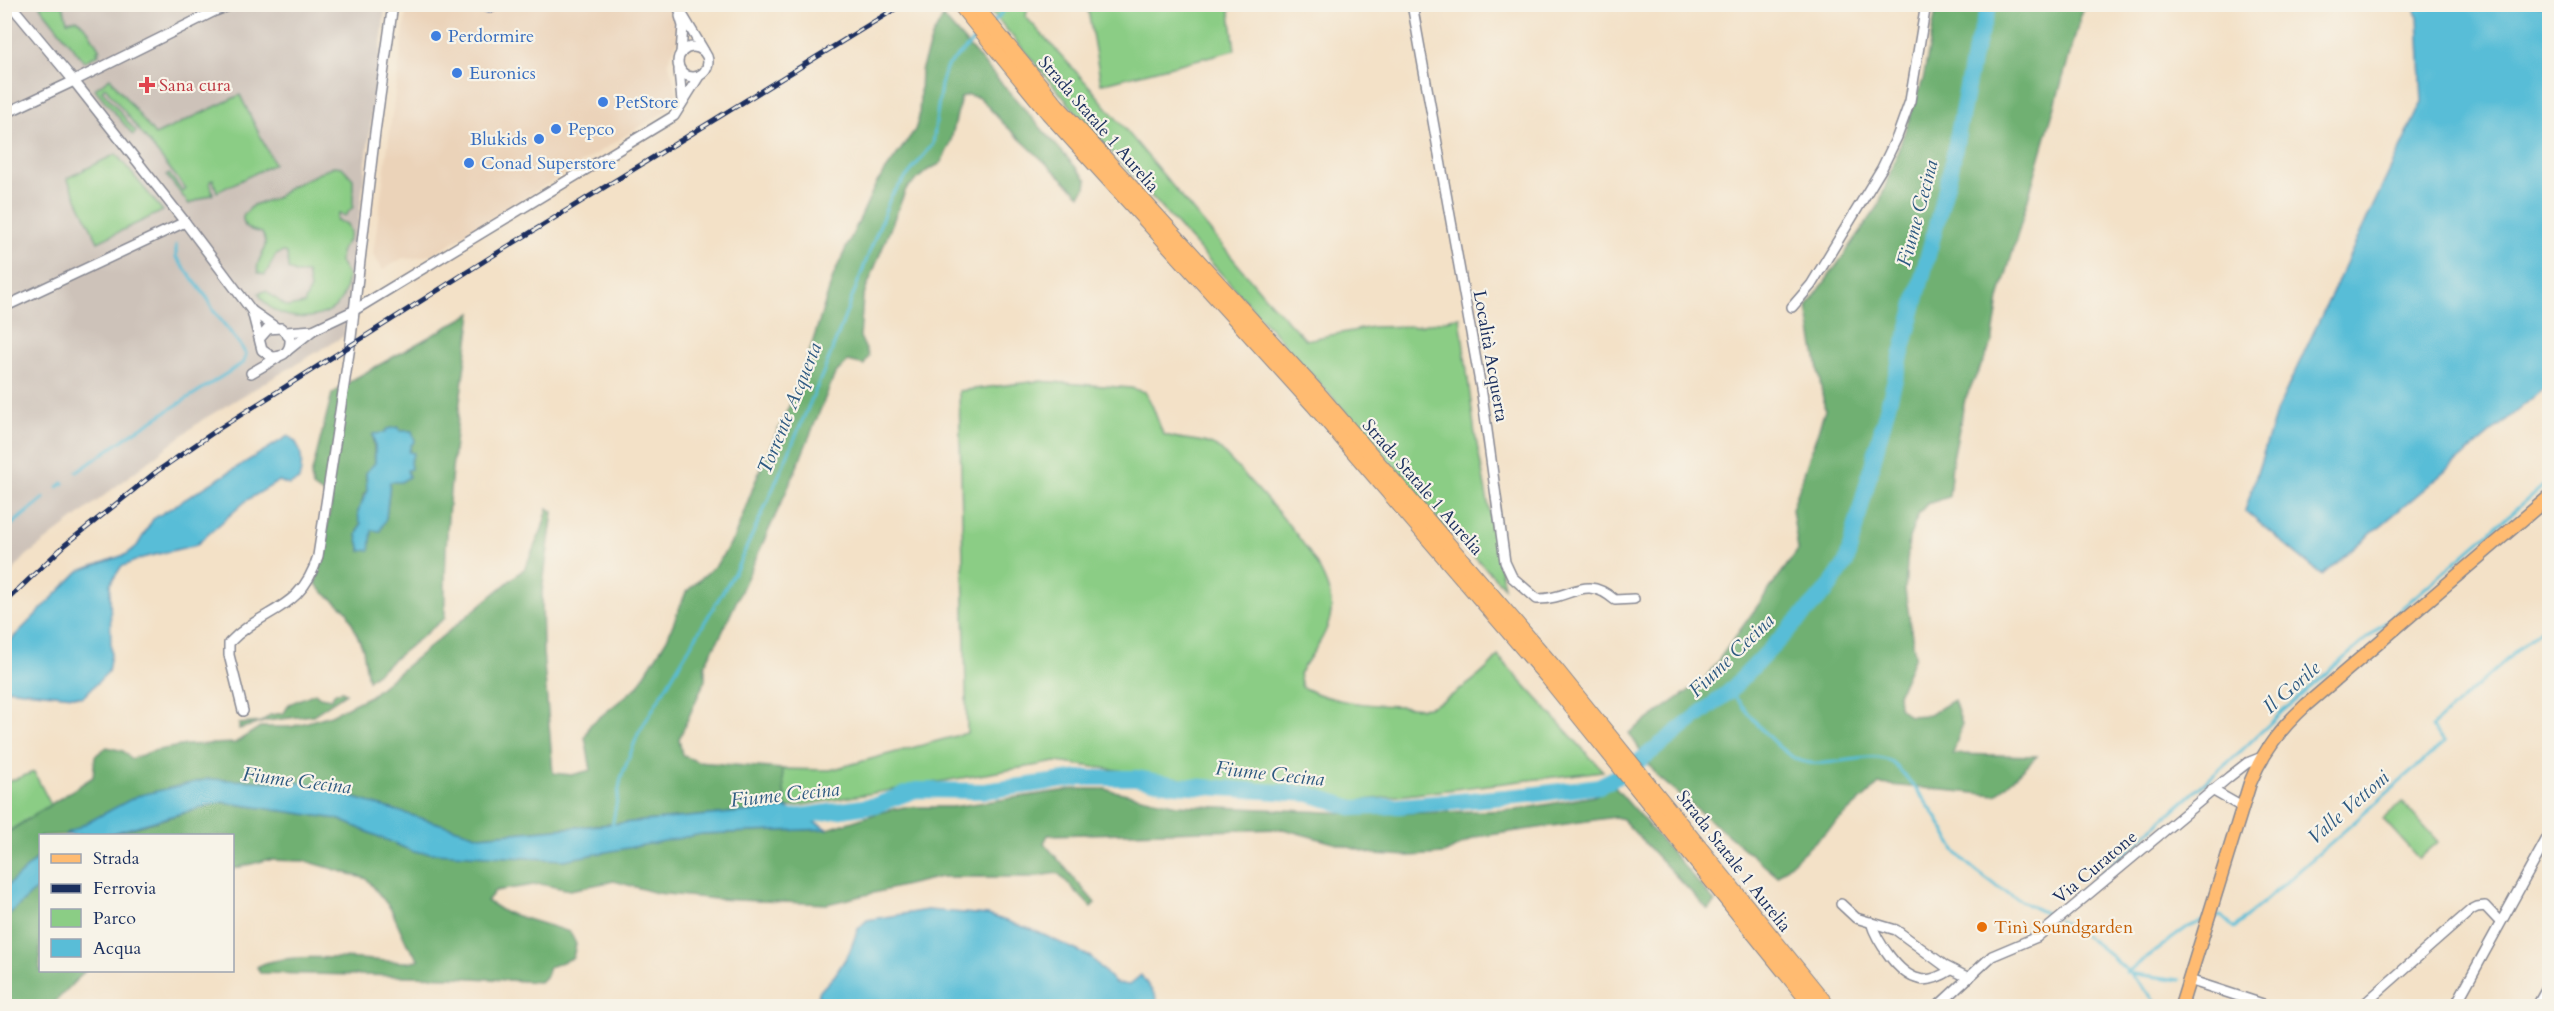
<svg xmlns="http://www.w3.org/2000/svg" width="2554" height="1011" font-family="Cardo,serif">
	<rect width="100%" height="100%" fill="#f7f3e8"/>
	<filter id="ink" filterUnits="userSpaceOnUse"><feTurbulence type="fractalNoise" baseFrequency=".0167" numOctaves="2"/><feDisplacementMap in="SourceGraphic" scale="12" xChannelSelector="R" yChannelSelector="G"/><feConvolveMatrix kernelMatrix="1 2 1 2 8 2 1 2 1" color-interpolation-filters="sRGB"/></filter>
	<filter id="wash" filterUnits="userSpaceOnUse"><feTurbulence type="fractalNoise" baseFrequency=".008" numOctaves="4" result="noise"/><feDisplacementMap in="SourceGraphic" scale="24" xChannelSelector="R" yChannelSelector="G"/><feGaussianBlur stdDeviation="1.35" result="paint"/><feColorMatrix in="noise" values="0 0 0 0 0 0 0 0 0 0 0 0 0 0 0 0 0 1.4 0 .05"/><feComposite in="paint" operator="in"/></filter>
	<g filter="url(#wash)">
		<rect width="100%" height="100%" fill="#f3e1c7"/>
		<polygon fill="#ebd3b9" points="407,5 667,5 679,29 680,36 668,61 677,92 669,108 659,115 474,229 433,254 412,259 403,258 383,270 373,255"/>
		<polygon fill="#cdc2b9" points="5,5 386,5 344,336 202,420 26,556 5,580"/>
		<g fill="#8bcd85" stroke="#537e72" stroke-width="1.5">
			<polygon points="39,5 63,5 67,21 77,19 88,30 100,50 97,51 99,54 84,62"/>
			<polygon points="986,5 1028,5 1026,17 1090,87 1265,297 1306,340 1372,327 1417,326 1460,317 1475,434 1504,587 1443,525 1370,439 1080,117"/>
			<polygon points="1087,5 1229,5 1235,50 1101,84"/>
			<polygon points="110,78 155,135 240,95 274,164 217,192 213,179 210,181 213,194 189,204 166,175 169,174 183,192 186,189 105,87 102,90 136,132 133,135 95,89"/>
			<polygon points="116,154 163,211 98,242 67,178"/>
			<path d="M334 166 342 167 353 179V207L345 216 339 214 336 220 347 224 350 232 348 240 341 251 340 262 348 276C346 287 344 299 336 306 316 325 269 320 259 293L266 291 287 307 304 304 310 289 307 273H295L288 269 287 253 283 252 276 255 265 275 258 273C254 257 272 250 262 233 253 230 242 231 243 216L253 205 276 198 290 187Z"/>
			<path d="M1038 381 1131 388 1145 392 1152 405 1163 434C1182 442 1204 437 1221 450 1252 485 1338 565 1331 613 1328 635 1310 656 1299 674L1302 687C1333 703 1366 705 1400 706 1409 707 1420 709 1428 707 1448 701 1486 673 1498 656L1603 771 1357 801 1056 762 786 808 782 769 830 770 967 733 959 391Z"/>
			<polygon points="34,772 51,805 5,834 5,783"/>
			<polygon points="2402,802 2438,842 2419,859 2383,819"/>
		</g>
		<g fill="#70b072" stroke="#467068" stroke-width="1.5" fill-rule="evenodd">
			<polygon points="1937,5 2084,5 1999,299 1992,343 1965,399 1952,463 1949,497 1927,504 1919,513 1909,538 1905,590 1915,656 1898,694 1899,707 1909,716 1929,715 1954,700 1962,724 1953,754 2037,756 1996,795 1879,784 1777,876 1657,776 1629,733 1704,680 1798,550 1792,509 1825,410 1807,307 1878,207 1923,80"/>
			<polygon points="943,17 1087,180 1086,187 1080,195 1003,123 980,98 968,95 961,97 950,145 940,164 928,170 906,189 863,297 860,337 869,356 864,365 848,361 835,374 792,479 722,633 705,664 705,680 679,739 682,755 698,762 782,769 786,808 480,836 305,783 69,832 64,835 40,836 40,856 5,888 5,834 93,777 95,756 107,747 123,751 131,759 153,751 186,745 235,743 260,727 291,727 331,715 370,696 525,568 542,529 548,508 553,512 542,592 543,652 553,773 572,775 591,770 585,737 590,725 637,687 667,639 686,592 717,564 734,538 757,477 800,382 834,274 876,184 915,130 919,117 921,71 932,37"/>
			<path d="M472 313C458 414 443 516 445 618L368 680 363 649 347 611 322 591 316 584 332 500 313 487 311 476 332 394 354 379ZM387 429 400 431 411 445 409 453H413L407 470 390 482 386 518 380 530H372L361 551 357 535 361 522 363 495 367 491 366 472 375 464 373 435 384 433Z"/>
			<polygon points="342,691 346,693 313,715 267,721 239,729 239,724 261,722 270,715 284,713 289,704 315,693 320,697 331,699 335,693"/>
			<path d="M1613 785 1715 902 1708 910 1622 819 1615 817 1476 837 1444 854 1409 856 1374 854 1283 829 1048 835 1044 843 1095 903 1091 907 1058 873 1030 877H941L827 904 716 899 657 893 614 881 570 890 540 884 495 891 487 901 504 912 570 932 576 944 573 958 549 967 546 976 540 982 455 977 260 973 257 967C284 950 373 961 408 962L419 960 407 944 391 909 367 879 306 861 266 860 233 869 232 836H106L221 802 338 819 414 852 702 834 828 829 881 812 904 807H952L1075 789H1105L1177 805 1370 814 1516 810 1594 796Z"/>
			<polygon points="40,886 40,970 85,971 51,1006 5,1006 4,918"/>
		</g>
		<g fill="#59bdd7" stroke="#3a769a" stroke-width="1.5">
			<polygon points="2414,5 2549,5 2549,384 2322,575 2245,511 2277,410 2422,102 2418,17"/>
			<polygon points="398,427 400,431 412,431 415,441 411,445 409,452 414,453 410,462 411,469 407,470 409,477 401,482 390,482 386,518 380,531 372,530 370,550 361,551 357,535 361,523 359,521 358,511 367,491 366,472 375,463 375,445 373,434 384,433 387,429"/>
			<path d="M288 436C304 444 303 466 299 480L289 485 279 481 247 500 196 545 142 558 121 567 110 584 111 654 108 672 83 697 5 689V646L79 571 127 554 137 546 153 519Z"/>
			<polygon points="208,779 305,783 480,836 786,808 828,829 702,834 564,860 414,852 338,819 221,802 106,835 64,835 137,796"/>
			<polygon points="40,856 40,886 5,918 5,888"/>
			<polygon points="927,910 988,915 1033,930 1091,957 1115,983 1129,985 1141,975 1155,995 1159,1006 817,1006 819,992 835,975 849,953 858,929 867,920"/>
		</g>
		<g fill="none" stroke-linecap="round" stroke-linejoin="round">
			<g stroke="#59bdd7" stroke-width="3">
				<polyline points="993,23 1010,4"/>
				<polyline points="77,472 131,434 243,363 246,355 241,346 213,310 208,299 176,257 176,245"/>
				<polyline points="58,487 63,483"/>
				<polyline points="4,531 44,498"/>
				<path d="M1730 691C1749 712 1775 752 1801 761 1829 770 1872 749 1891 762 1903 770 1935 813 1942 827 1948 835 1951 847 1958 854 1980 879 2023 904 2054 917"/>
				<polyline points="612,827 621,778 638,734 737,568 766,505 826,366 891,196 933,144 941,85 946,68 979,35"/>
				<polyline points="2053,916 2241,751 2284,710 2550,480"/>
				<polyline points="2213,918 2221,916 2234,928 2445,742 2431,727 2550,621"/>
				<path d="M2059 920C2097 940 2132 973 2159 1006"/>
				<polyline points="2126,973 2186,928 2204,920"/>
				<polyline points="2128,973 2180,980"/>
			</g>
			<polyline stroke="#59bdd7" stroke-width="16" points="780,819 876,805 916,790 985,791 1080,778 1136,778 1176,785 1309,794 1353,808 1400,806 1529,795 1599,786 1621,775 1730,691 1828,589 1846,563 1951,169 1973,56 1990,4"/>
		</g>
	</g>
	<g filter="url(#ink)">
		<g fill="none" stroke-linecap="round" stroke-linejoin="round">
			<defs>
				<g id="minor">
					<polyline points="481,4 489,8 497,4"/>
					<polyline points="676,4 704,51"/>
					<path d="M1412 4 1482 394 1505 562 1512 577 1537 599C1572 600 1583 573 1615 600L1634 599"/>
					<polyline points="680,16 683,26 681,53"/>
					<circle cx="693" cy="62" r="15"/>
					<polyline points="679,70 682,101"/>
					<polyline points="4,114 74,81 10,4"/>
					<polyline points="185,222 252,311 275,327"/>
					<polyline points="4,307 185,222 74,81 215,11 234,4"/>
					<polyline points="1792,307 1811,285 1882,168 1897,137 1910,101 1926,4"/>
					<path d="M252 311 262 350 272 357C285 357 291 350 290 338L281 328 268 329 260 338"/>
					<polyline points="286,332 313,330"/>
					<polyline points="288,350 313,330 353,311 674,116 699,76"/>
					<polyline points="251,373 277,358"/>
					<path d="M243 711 229 655V643C263 607 301 613 318 556L350 346 375 132 393 4"/>
					<polyline points="2212,790 2242,807"/>
					<polyline points="1841,904 1856,918 1896,930 1945,966 1969,978"/>
					<path d="M1871 922C1876 940 1899 975 1919 979 1929 982 1943 975 1951 970"/>
					<polyline points="2189,980 2269,1006"/>
					<polyline points="1938,1006 1992,956 2037,937 2229,777 2247,763 2262,757"/>
					<polyline points="2362,1006 2471,910 2477,907 2485,906 2500,922"/>
					<polyline points="2455,1006 2550,833"/>
					<polyline points="2537,1006 2550,983"/>
				</g>
				<path id="major" d="M2181 1006 2250 783C2263 751 2281 728 2306 705L2550 496"/>
				<g id="highway">
					<polyline points="959,4 1048,113 1313,405 1547,677 1812,1006"/>
					<polyline points="974,4 1057,105 1322,397 1556,669 1828,1006"/>
				</g>
			</defs>
			<use href="#minor" stroke="#878892" stroke-width="12"/>
			<use href="#major" stroke="#878892" stroke-width="15"/>
			<use href="#highway" stroke="#878892" stroke-width="16"/>
			<use href="#minor" stroke="#fff" stroke-width="9"/>
			<use href="#major" stroke="#ffbb71" stroke-width="12"/>
			<use href="#highway" stroke="#ffbb71" stroke-width="14"/>
			<defs>
				<polyline id="rail" points="4,603 65,545 156,472 220,428 489,258 903,4"/>
			</defs>
			<use href="#rail" stroke="#1b2f5e" stroke-width="5"/>
			<use href="#rail" stroke="#f7f3e8" stroke-width="3" stroke-dasharray="9" stroke-linecap="butt"/>
		</g>
	</g>
	<g fill="#3f7fe0" stroke="#f7f3e8" stroke-width="2">
		<circle cx="436" cy="36" r="6"/>
		<circle cx="457" cy="73" r="6"/>
		<circle cx="603" cy="102" r="6"/>
		<circle cx="556" cy="129" r="6"/>
		<circle cx="539" cy="139" r="6"/>
		<circle cx="469" cy="163" r="6"/>
	</g>
	<path fill="#e0444e" stroke="#f7f3e8" stroke-width="2" d="M144 76h6v6h6v6h-6v6h-6v-6h-6v-6h6z"/>
	<circle fill="#e8710a" stroke="#f7f3e8" stroke-width="2" cx="1982" cy="927" r="6"/>
	<g text-anchor="middle" stroke-width="4.5" stroke-linejoin="round" paint-order="stroke">
		<g font-size="18" fill="#366cbe" stroke="#f7f3e8" text-anchor="start">
			<text x="448" y="42">Perdormire</text>
			<text x="469" y="79">Euronics</text>
			<text x="615" y="108">PetStore</text>
			<text x="568" y="135">Pepco</text>
			<text x="527" y="145" text-anchor="end">Blukids</text>
			<text x="481" y="169">Conad Superstore</text>
		</g>
		<g font-size="18" fill="#be3a42" stroke="#f7f3e8" text-anchor="start">
			<text x="159" y="91">Sana cura</text>
		</g>
		<g font-size="18" fill="#1b2f5e" stroke="#f7f3e8">
			<text transform="translate(1099 124) rotate(49)" y="6">Strada Statale 1 Aurelia</text>
			<text transform="translate(1491 356) rotate(80)" y="6">Località Acquerta</text>
			<text transform="translate(1423 487) rotate(49)" y="6">Strada Statale 1 Aurelia</text>
			<text transform="translate(1734 861) rotate(52)" y="6">Strada Statale 1 Aurelia</text>
			<text transform="translate(2095 867) rotate(-40)" y="6">Via Curatone</text>
		</g>
		<g font-size="18" fill="#c56008" stroke="#f7f3e8" text-anchor="start">
			<text x="1994" y="933">Tinì Soundgarden</text>
		</g>
		<g font-size="20" font-style="italic" fill="#2e5a82" stroke="#f7f3e8">
			<text transform="translate(1917 213) rotate(-75)" y="7">Fiume Cecina</text>
			<text transform="translate(789 408) rotate(-68)" y="7">Torrente Acquerta</text>
			<text transform="translate(1731 655) rotate(-44)" y="7">Fiume Cecina</text>
			<text transform="translate(2291 687) rotate(-41)" y="7">Il Gorile</text>
			<text transform="translate(1270 773) rotate(6)" y="7">Fiume Cecina</text>
			<text transform="translate(297 780) rotate(7)" y="7">Fiume Cecina</text>
			<text transform="translate(785 794) rotate(-6)" y="7">Fiume Cecina</text>
			<text transform="translate(2348 807) rotate(-41)" y="7">Valle Vettoni</text>
		</g>
	</g>
	<rect width="2554" height="1011" fill="none" stroke="#f7f3e8" stroke-width="24"/>
	<rect x="39" y="834" width="195" height="138" fill="#f7f3e8" stroke="#9fa5b1" stroke-width="1.5"/>
	<rect x="51" y="854" width="30" height="9" fill="#ffbb71" stroke="#9fa5b1" stroke-width="1.5"/>
	<text x="93" y="864" font-size="18" fill="#1b2f5e">Strada</text>
	<rect x="51" y="884" width="30" height="9" fill="#1b2f5e" stroke="#9fa5b1" stroke-width="1.5"/>
	<text x="93" y="894" font-size="18" fill="#1b2f5e">Ferrovia</text>
	<rect x="51" y="909" width="30" height="18" fill="#8bcd85" stroke="#9fa5b1" stroke-width="1.5"/>
	<text x="93" y="924" font-size="18" fill="#1b2f5e">Parco</text>
	<rect x="51" y="939" width="30" height="18" fill="#59bdd7" stroke="#9fa5b1" stroke-width="1.5"/>
	<text x="93" y="954" font-size="18" fill="#1b2f5e">Acqua</text>
</svg>
